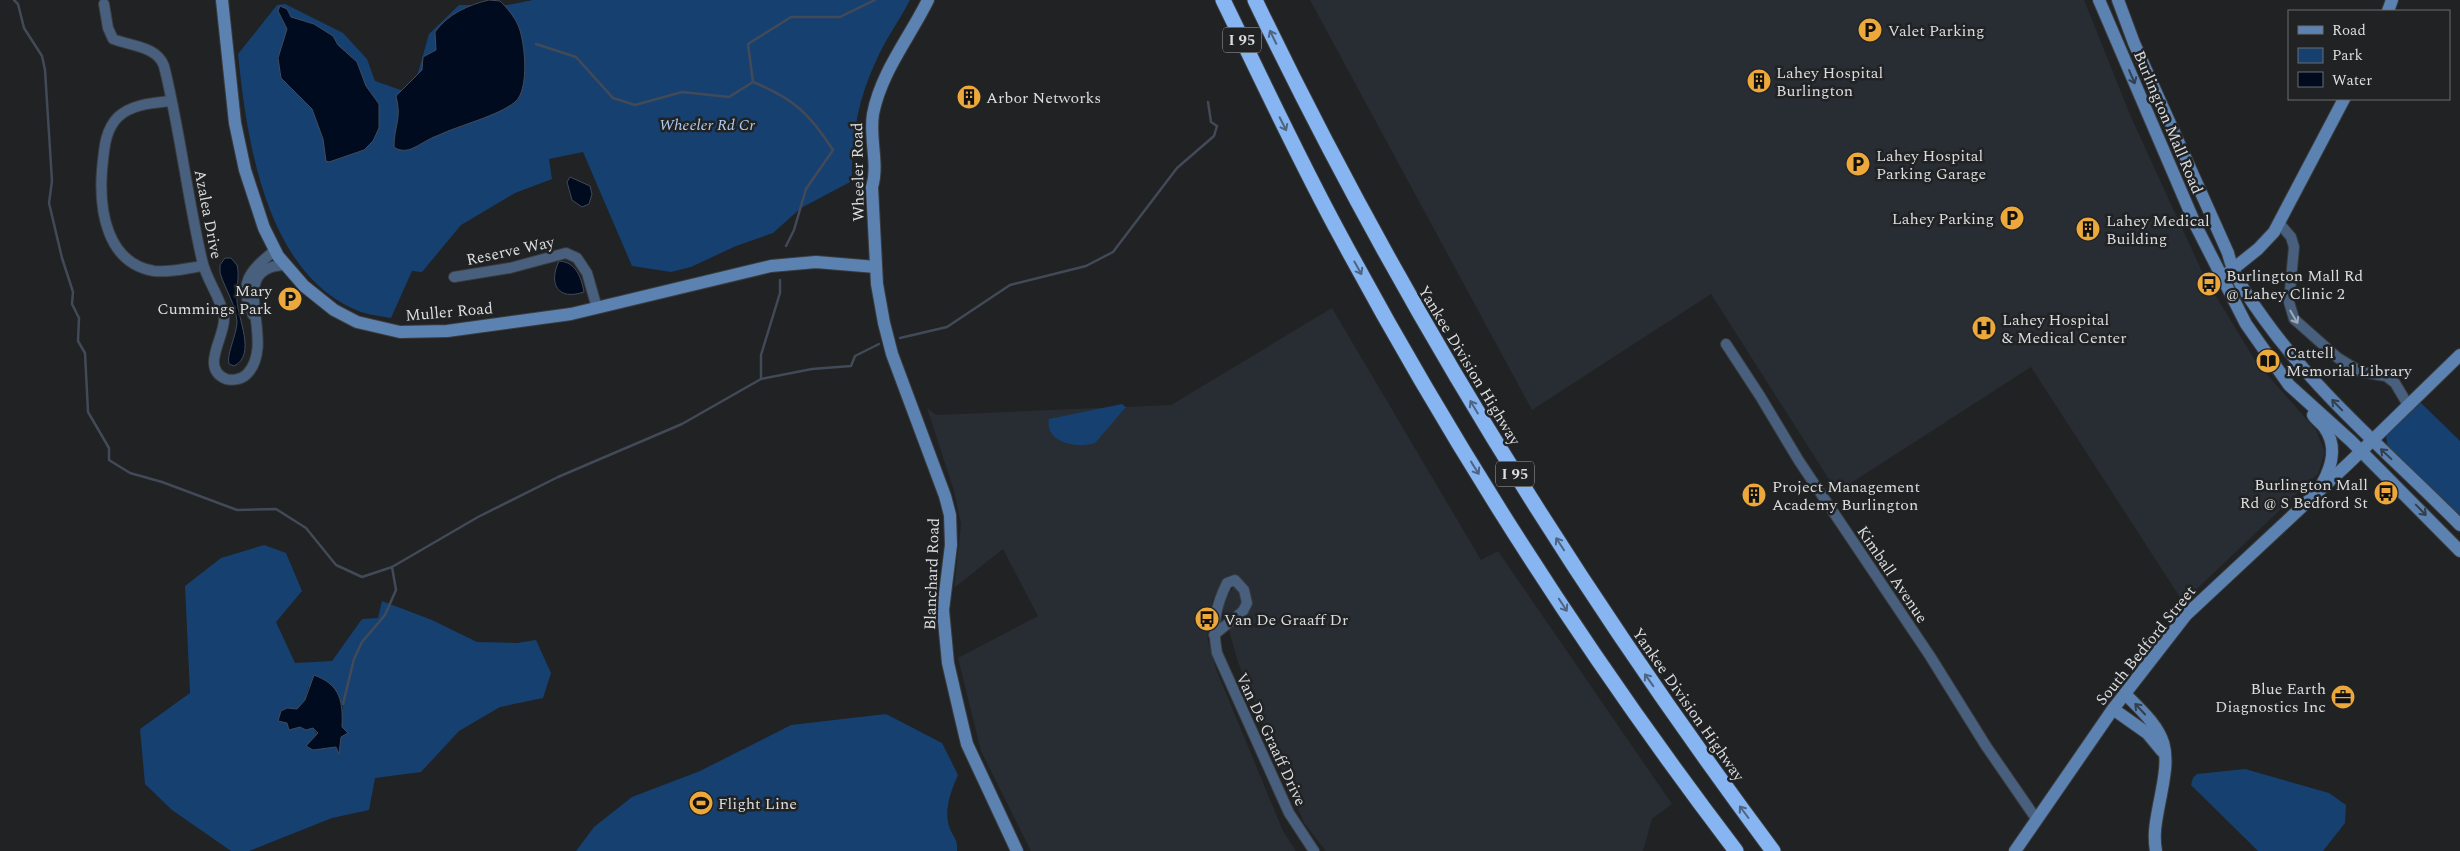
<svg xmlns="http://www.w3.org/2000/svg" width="2460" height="851" font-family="Spectral,serif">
	<rect width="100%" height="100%" fill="#202224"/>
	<g fill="#282d33">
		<polygon points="1310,0 2084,0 2131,117 2205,278 2256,362 2316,430 2325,452 2318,474 2183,602 2031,367 1837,492 1711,294 1532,410"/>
		<polygon points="1332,308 1481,560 1498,551 1672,804 1652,819 1643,851 1326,851 1304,823 1238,662 1222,606 1233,587 1227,577 1213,599 1207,624 1208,641 1216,669 1283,831 1296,851 1031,851 981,751 958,658 1038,616 1003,549 954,588 961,524 954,491 927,408 936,415 1171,405"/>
	</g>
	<g fill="#164070" fill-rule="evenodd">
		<path d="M533 0H910C899 21 885 40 876 61 858 99 851 138 852 181L801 208 773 233 736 246 691 267 671 272 632 266 583 152 549 159 552 179 515 193 461 225 422 272 412 271 391 318C381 316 370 315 361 312 266 276 247 142 238 54L277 5 285 4 343 33 367 59 375 81 412 94 429 34 459 5H508Z"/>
		<polygon points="2420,402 2460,441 2460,516 2388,449 2386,436"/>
		<path d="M1122 404 1126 407 1095 443C1079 449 1044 443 1049 419Z"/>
		<path d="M264 545 286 553 302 591 276 622 295 663 332 661 362 619 378 618 382 601 432 620 477 642 517 643 536 640 551 673 543 698 500 707 459 731 421 772 375 778 369 810 332 818 249 851H231L172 810 145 784 140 729 190 693 185 586 221 558ZM309 686 343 704 338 752 336 747H325L313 728 306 730 300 727 289 730 287 723V708L297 710 305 700Z"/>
		<path d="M886 714 942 743 958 775C951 791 943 811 950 829 954 838 958 840 957 851H576L594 827 632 797 700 771 791 725Z"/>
		<polygon points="2245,769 2329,793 2346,805 2345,823 2323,851 2258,851 2191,785 2193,778 2197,774"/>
	</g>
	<g fill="#000b1f" stroke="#424a58">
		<path d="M489 0 500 1C507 8 514 16 518 25 525 40 530 90 515 102 498 116 460 125 439 135 429 138 421 145 411 149 405 151 399 151 394 147 394 125 402 120 396 96L422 70 423 57 436 50 435 32C448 14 468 5 489 0Z"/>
		<polygon points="280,6 287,9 291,17 314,24 333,36 338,45 357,62 366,86 379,104 379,128 373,141 364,150 329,162 326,161 323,139 312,109 281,78 278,58 287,29 278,11"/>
		<polygon points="570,177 590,186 592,194 589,204 582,207 572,200 567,182"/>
		<path d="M225 258H231L237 265C240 276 236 288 237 300 237 317 257 355 234 366L229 364C226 355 237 334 237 322 236 305 225 289 220 273V265Z"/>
		<path d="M559 261C576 262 581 277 584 292 558 301 548 284 559 261Z"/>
		<path d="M314 675C341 685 343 702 342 727L348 733 341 737 339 754 336 747 313 750 306 746 318 733 313 728 306 730 300 727 289 730 287 723 278 721 281 711 287 708 297 709 305 700Z"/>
	</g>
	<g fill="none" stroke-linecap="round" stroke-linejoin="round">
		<g stroke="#424a58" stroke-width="2.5">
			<polyline points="14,0 18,4 24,28 42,56 45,70 52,181 49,203 62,258 73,292 72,304 79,318 78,341 85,353 88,412 109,448 109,460 130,473 162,482 237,510 276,509 306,528 336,565 362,577 392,567 478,517 558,477 682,424 761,379 812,369 851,366 855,356 879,344"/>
			<polyline points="536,44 576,57 613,98 635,105 682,92 729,97 753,82"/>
			<path d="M753 82C793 98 810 114 833 150L806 189 794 230 786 246"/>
			<polyline points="753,82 748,44 791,17 840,17 875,0"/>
			<polyline points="900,338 947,327 1010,285 1086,266 1113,252 1177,168 1214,136 1217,126 1211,122 1208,102"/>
			<polyline points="761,379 761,355 780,293 780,280"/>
			<polyline points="343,704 354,659 362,642 385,615 396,590 392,567"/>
		</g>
		<defs>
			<g id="street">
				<path d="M104 4 108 28 113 39C130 46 157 46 164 66 180 130 187 196 202 260 206 280 221 297 224 317 226 336 199 368 226 379 233 381 242 379 247 374 279 341 223 268 284 265"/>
				<path d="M171 101C153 103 132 104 118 117 104 131 104 152 102 170 99 209 106 263 154 271 170 273 187 268 203 266"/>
				<polyline points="2279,223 2291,237 2294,247 2289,302 2294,319 2338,358 2361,372 2386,376 2395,383 2408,405"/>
				<polyline points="454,277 510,268 566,253 577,258 587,273 597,308"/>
				<path d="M253 315C237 283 250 271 274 251"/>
				<polyline points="1726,344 1760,396 1799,461 1930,656 1986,746 2037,820"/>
				<path d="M1214 635 1243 611 1247 603 1244 590 1235 580 1227 583C1215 607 1212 626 1217 653L1289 813 1314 851"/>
			</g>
			<g id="secondary">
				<polyline points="222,0 235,123 245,170 264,228 278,256 304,286 334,310 357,322 400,332 447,331 571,314 771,266 816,262 876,267"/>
				<path d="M928 0C910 37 881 72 873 114 869 138 879 164 872 187L877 284 884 323 892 354 945 496 950 515 951 545 943 610 948 663 958 706 967 744 1017 851"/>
				<polyline points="2099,0 2196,226 2246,324 2289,385 2351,441 2460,551"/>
				<path d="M2118 0 2134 43 2228 253C2234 278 2249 298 2264 319 2320 397 2393 457 2460 525"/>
				<polyline points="2388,11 2392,0"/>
				<polyline points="2228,273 2258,249 2274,232 2344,99"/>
				<path d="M2313 415C2316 420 2321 423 2324 427 2338 446 2332 466 2322 484"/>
				<path d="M2125 694C2170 737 2171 746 2159 805 2156 821 2153 835 2156 851"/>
				<polyline points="2113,709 2147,733 2162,751"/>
				<polyline points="2015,851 2113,709 2186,615 2350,462 2460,355"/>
			</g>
			<g id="highway">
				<path d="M1223 0C1262 80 1299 160 1341 237 1456 451 1589 658 1736 851"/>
				<path d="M1255 0C1399 300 1574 584 1773 851"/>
			</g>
		</defs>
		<use href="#street" stroke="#3a3c3e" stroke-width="12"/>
		<use href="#secondary" stroke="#3a3c3e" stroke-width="14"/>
		<use href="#highway" stroke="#3a3c3e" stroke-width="17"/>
		<use href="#street" stroke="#48607e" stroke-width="10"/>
		<use href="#secondary" stroke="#5c82b2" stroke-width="12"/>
		<use href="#highway" stroke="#86b5f1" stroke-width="15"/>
	</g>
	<defs><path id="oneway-shaft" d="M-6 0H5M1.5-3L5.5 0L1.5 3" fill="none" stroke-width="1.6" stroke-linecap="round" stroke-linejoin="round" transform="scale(1.25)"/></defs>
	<g stroke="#4e6480">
		<use href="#oneway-shaft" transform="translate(1273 37) rotate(-116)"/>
		<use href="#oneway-shaft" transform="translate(1283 124) rotate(63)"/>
		<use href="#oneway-shaft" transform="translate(1358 268) rotate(61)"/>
		<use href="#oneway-shaft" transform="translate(1474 407) rotate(-121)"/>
		<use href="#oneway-shaft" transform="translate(1475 468) rotate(58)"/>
		<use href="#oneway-shaft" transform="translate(1560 544) rotate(-123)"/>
		<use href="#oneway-shaft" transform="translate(1563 605) rotate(57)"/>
		<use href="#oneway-shaft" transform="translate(1649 680) rotate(-125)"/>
		<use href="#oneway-shaft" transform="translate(1744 812) rotate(-127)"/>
	</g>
	<g stroke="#323f4f">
		<use href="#oneway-shaft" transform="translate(2132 77) rotate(67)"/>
		<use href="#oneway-shaft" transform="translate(2337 405) rotate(-134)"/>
		<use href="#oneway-shaft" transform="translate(2386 454) rotate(-137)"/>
		<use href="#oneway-shaft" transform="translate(2421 510) rotate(46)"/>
		<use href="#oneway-shaft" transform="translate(2140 709) rotate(-133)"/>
	</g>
	<use stroke="#a0aab7" href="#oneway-shaft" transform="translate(2294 317) rotate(60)"/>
	<defs>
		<symbol id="parking-disc" viewBox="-11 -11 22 22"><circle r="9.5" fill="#eda83b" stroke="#202224"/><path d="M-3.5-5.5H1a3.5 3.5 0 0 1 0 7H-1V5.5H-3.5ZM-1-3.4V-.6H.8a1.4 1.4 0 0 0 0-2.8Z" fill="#111"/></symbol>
		<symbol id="building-disc" viewBox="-11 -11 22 22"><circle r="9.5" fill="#eda83b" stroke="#202224"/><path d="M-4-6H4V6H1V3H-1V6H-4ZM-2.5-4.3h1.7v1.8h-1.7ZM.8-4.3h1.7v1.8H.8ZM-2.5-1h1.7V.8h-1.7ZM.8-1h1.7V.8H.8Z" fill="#111"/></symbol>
		<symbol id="bus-disc" viewBox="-11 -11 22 22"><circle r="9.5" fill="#eda83b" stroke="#202224"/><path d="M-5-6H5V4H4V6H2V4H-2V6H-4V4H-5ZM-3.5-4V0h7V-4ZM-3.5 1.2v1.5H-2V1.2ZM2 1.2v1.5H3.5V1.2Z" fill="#111"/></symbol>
		<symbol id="hospital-disc" viewBox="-11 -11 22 22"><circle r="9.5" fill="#eda83b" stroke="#202224"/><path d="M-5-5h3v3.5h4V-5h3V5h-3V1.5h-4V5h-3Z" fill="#111"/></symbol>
		<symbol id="library-disc" viewBox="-11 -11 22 22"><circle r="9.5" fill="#eda83b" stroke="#202224"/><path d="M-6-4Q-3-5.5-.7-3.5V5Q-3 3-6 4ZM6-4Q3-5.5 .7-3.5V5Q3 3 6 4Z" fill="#111"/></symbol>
		<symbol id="office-disc" viewBox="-11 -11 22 22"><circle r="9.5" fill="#eda83b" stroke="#202224"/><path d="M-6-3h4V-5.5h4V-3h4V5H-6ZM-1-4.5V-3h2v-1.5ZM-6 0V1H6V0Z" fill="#111"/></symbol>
		<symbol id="stadium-disc" viewBox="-11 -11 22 22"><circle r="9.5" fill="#eda83b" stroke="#202224"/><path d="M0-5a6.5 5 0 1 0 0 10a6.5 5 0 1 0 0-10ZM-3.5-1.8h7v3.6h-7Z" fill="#111"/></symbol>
	</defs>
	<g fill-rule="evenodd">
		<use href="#parking-disc" x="1856" y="16" width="28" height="28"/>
		<use href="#building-disc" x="1745" y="67" width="28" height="28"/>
		<use href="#building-disc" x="955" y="83" width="28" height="28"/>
		<use href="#parking-disc" x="1844" y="150" width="28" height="28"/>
		<use href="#parking-disc" x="1998" y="204" width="28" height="28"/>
		<use href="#building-disc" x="2074" y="215" width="28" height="28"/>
		<use href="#bus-disc" x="2195" y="270" width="28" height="28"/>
		<use href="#parking-disc" x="276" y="285" width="28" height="28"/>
		<use href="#hospital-disc" x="1970" y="314" width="28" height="28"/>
		<use href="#library-disc" x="2254" y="347" width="28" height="28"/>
		<use href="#bus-disc" x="2372" y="479" width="28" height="28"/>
		<use href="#building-disc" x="1740" y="481" width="28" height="28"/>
		<use href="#bus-disc" x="1193" y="605" width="28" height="28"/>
		<use href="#office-disc" x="2329" y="683" width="28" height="28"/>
		<use href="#stadium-disc" x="687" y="789" width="28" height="28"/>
	</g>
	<g text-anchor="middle" stroke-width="5" stroke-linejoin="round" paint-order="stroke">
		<g fill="#202224" stroke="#a3a4a6" stroke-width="1">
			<rect x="1223" y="27.5" width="38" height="25" rx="4"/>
			<rect x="1496" y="461.5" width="38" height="25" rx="4"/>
		</g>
		<g font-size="15" font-weight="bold" fill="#dbdcdd">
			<text x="1242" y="45">I 95</text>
			<text x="1515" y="479">I 95</text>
		</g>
		<g font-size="16" fill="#dbdcdd" stroke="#202224" text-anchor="start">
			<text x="1888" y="36">Valet Parking</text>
			<text x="1776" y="78">Lahey Hospital<tspan x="1776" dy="18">Burlington</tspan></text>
			<text x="986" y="103">Arbor Networks</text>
			<text x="1876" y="161">Lahey Hospital<tspan x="1876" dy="18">Parking Garage</tspan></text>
			<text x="1994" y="224" text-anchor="end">Lahey Parking</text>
			<text x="2106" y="226">Lahey Medical<tspan x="2106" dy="18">Building</tspan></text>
			<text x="2226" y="281">Burlington Mall Rd<tspan x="2226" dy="18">@ Lahey Clinic 2</tspan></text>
			<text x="272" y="296" text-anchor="end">Mary<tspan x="272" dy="18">Cummings Park</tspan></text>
			<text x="2002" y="325">Lahey Hospital<tspan x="2002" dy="18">&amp; Medical Center</tspan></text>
			<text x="2286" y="358">Cattell<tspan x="2286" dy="18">Memorial Library</tspan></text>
			<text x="2368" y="490" text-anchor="end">Burlington Mall<tspan x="2368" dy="18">Rd @ S Bedford St</tspan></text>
			<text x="1772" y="492">Project Management<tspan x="1772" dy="18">Academy Burlington</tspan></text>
			<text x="1224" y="625">Van De Graaff Dr</text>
			<text x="2326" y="694" text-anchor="end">Blue Earth<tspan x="2326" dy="18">Diagnostics Inc</tspan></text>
			<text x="718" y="809">Flight Line</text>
		</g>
		<g font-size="16" fill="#dbdcdd" stroke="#202224">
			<text transform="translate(2169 122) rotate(67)" y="6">Burlington Mall Road</text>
			<text transform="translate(857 172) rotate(-91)" y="6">Wheeler Road</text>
			<text transform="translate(209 214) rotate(79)" y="6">Azalea Drive</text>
			<text transform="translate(510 250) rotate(-12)" y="6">Reserve Way</text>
			<text transform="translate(449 311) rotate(-5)" y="6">Muller Road</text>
			<text transform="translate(1470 365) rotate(59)" y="6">Yankee Division Highway</text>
			<text transform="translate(931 574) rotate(-88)" y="6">Blanchard Road</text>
			<text transform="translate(1893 574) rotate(56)" y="6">Kimball Avenue</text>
			<text transform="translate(2145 645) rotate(-51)" y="6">South Bedford Street</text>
			<text transform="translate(1689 704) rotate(55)" y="6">Yankee Division Highway</text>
			<text transform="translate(1272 739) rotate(65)" y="6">Van De Graaff Drive</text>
		</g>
		<g font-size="16" font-style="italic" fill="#afcdf2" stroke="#202224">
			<text x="707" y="130">Wheeler Rd Cr</text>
		</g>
	</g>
	<rect x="2288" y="10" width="162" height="90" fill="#202224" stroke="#6b6c6e"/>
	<rect x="2298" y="26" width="25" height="8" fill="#5c82b2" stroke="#6b6c6e"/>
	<text x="2332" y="35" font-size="15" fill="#dbdcdd">Road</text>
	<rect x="2298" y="48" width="25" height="15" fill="#164070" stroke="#6b6c6e"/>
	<text x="2332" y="60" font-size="15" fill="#dbdcdd">Park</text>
	<rect x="2298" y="72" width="25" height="15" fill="#000b1f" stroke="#6b6c6e"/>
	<text x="2332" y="85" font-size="15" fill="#dbdcdd">Water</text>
</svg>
